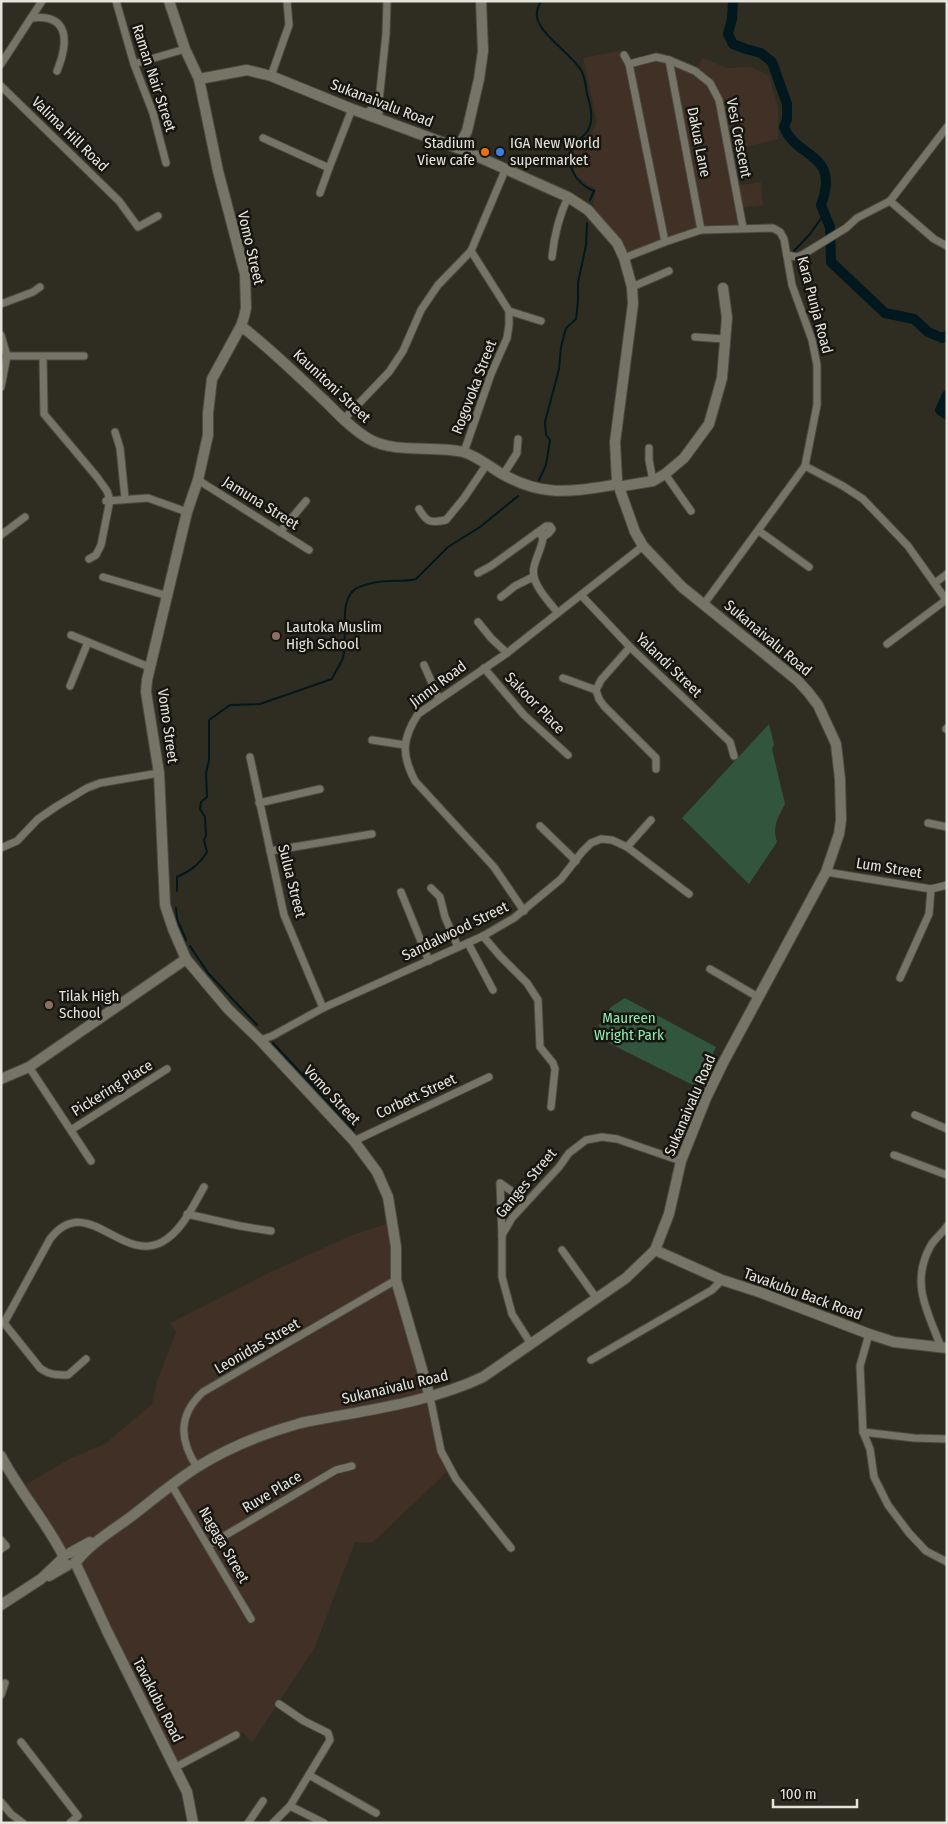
<svg xmlns="http://www.w3.org/2000/svg" width="948" height="1824" font-family="'Fira Sans Condensed',sans-serif">
	<rect width="100%" height="100%" fill="#2f2d21"/>
	<g fill="#403025">
		<polygon points="623,50 629,64 656,57 695,71 703,58 727,68 751,67 769,76 778,107 778,139 729,151 735,186 761,182 763,205 739,208 743,228 701,230 624,258 592,214 596,188 589,186 575,175 573,162 573,152 581,142 592,132 597,122 583,58"/>
		<polygon points="393,1222 396,1280 441,1451 451,1468 372,1543 355,1542 315,1647 252,1743 243,1732 176,1767 67,1554 20,1488 69,1459 105,1444 152,1404 157,1381 176,1332 170,1323 271,1272 352,1235"/>
	</g>
	<g fill="#32553e">
		<path d="M769 724 774 744 772 749 785 804C778 818 772 826 777 842L749 884 682 818Z"/>
		<polygon points="625,998 716,1047 697,1087 601,1039 599,1025 611,1007"/>
	</g>
	<g fill="none" stroke-linecap="round" stroke-linejoin="round">
		<g stroke="#00181e" stroke-width="2">
			<path d="M541 1C540 4 537 8 537 12 533 31 574 55 582 72 585 78 586 87 587 94 590 104 594 118 589 128 587 135 578 139 574 145 563 163 576 184 594 191L590 200"/>
			<polyline points="793,252 810,234 825,213"/>
			<polyline points="539,480 546,465 550,440 546,435 545,422 559,369 561,347 566,328 576,319 578,301 578,283 586,245 587,223"/>
			<path d="M177 891V877C190 871 199 865 207 852L204 840 206 835 205 817 200 809 201 802 207 797 206 773 209 760V720L230 705 260 704 332 679C335 672 340 665 343 658 349 638 336 596 359 587 367 584 380 581 389 581 398 580 407 582 416 579L448 547 480 527 518 496"/>
			<polyline points="176,908 177,919 186,940"/>
			<polyline points="190,946 208,973 257,1025"/>
			<polyline points="273,1043 354,1130"/>
		</g>
		<g stroke="#00181e" stroke-width="10">
			<path d="M733 1 732 19 728 34 733 44 746 49 761 53 772 62 787 104V119L784 127C796 159 841 152 821 205L830 227 831 262 885 313 914 319 928 332 942 338 947 336"/>
			<polyline points="947,395 940,410 947,415"/>
		</g>
		<defs>
			<g id="street">
				<polyline points="116,1 134,64 153,113 166,163"/>
				<path d="M31 18C71 13 68 44 57 71"/>
				<polyline points="624,55 629,64 665,242"/>
				<polyline points="669,60 701,230"/>
				<polyline points="1,64 42,1"/>
				<polyline points="134,64 185,49"/>
				<polyline points="629,64 656,57 669,60 695,71 710,83 719,100 743,228"/>
				<polyline points="271,76 289,25 287,1"/>
				<polyline points="1,86 119,201 138,227 158,216"/>
				<polyline points="365,113 374,108 379,101 386,34 387,1"/>
				<polyline points="379,118 379,101"/>
				<polyline points="947,127 890,201 934,239 947,246"/>
				<polyline points="263,138 329,168 352,109"/>
				<polyline points="320,193 329,168"/>
				<polyline points="787,255 797,257 802,255 846,228 857,218 890,201"/>
				<path d="M552 257C554 237 559 216 568 197"/>
				<polyline points="624,258 665,242 701,230 773,228 780,232 784,239 792,285 812,340 817,365 817,405 805,466 704,604"/>
				<polyline points="632,287 669,271"/>
				<polyline points="1,304 33,292 40,287"/>
				<polyline points="509,311 541,321"/>
				<polyline points="1,335 7,356 1,387"/>
				<polyline points="695,337 725,339"/>
				<polyline points="7,356 84,356"/>
				<polyline points="43,357 44,414 97,477 107,491 110,500 101,545 96,555 89,559"/>
				<polyline points="344,419 389,372 403,351 421,310 438,285 471,251 506,168"/>
				<polyline points="115,432 120,448 125,498"/>
				<polyline points="649,448 649,460 653,481"/>
				<polyline points="464,452 491,374 507,338 509,325 509,311 471,251"/>
				<polyline points="805,466 843,486 863,499 908,546 947,601"/>
				<polyline points="665,474 691,511"/>
				<polyline points="503,475 517,453 518,439"/>
				<polyline points="198,480 309,550"/>
				<polyline points="106,501 148,498 187,512"/>
				<path d="M419 509C427 523 431 523 446 520L464 498 487 464"/>
				<polyline points="759,531 809,567"/>
				<polyline points="280,532 306,501"/>
				<polyline points="538,532 546,526 550,526 552,529 549,533 543,537"/>
				<polyline points="1,535 25,517"/>
				<path d="M478 573 491 566 538 532 543 537C542 548 536 557 534 567 530 583 548 600 557 612"/>
				<polyline points="103,577 168,596"/>
				<polyline points="935,583 947,574"/>
				<polyline points="581,595 630,647 730,742 734,756"/>
				<polyline points="501,597 515,586 533,577"/>
				<polyline points="478,622 491,638 507,653"/>
				<polyline points="71,635 149,667"/>
				<polyline points="887,644 946,600"/>
				<polyline points="630,647 601,680 596,690 599,699 604,706 656,758 656,769"/>
				<polyline points="424,665 439,699"/>
				<polyline points="484,668 524,715 568,755"/>
				<polyline points="563,678 596,690"/>
				<polyline points="70,686 88,642"/>
				<polyline points="946,729 947,728"/>
				<polyline points="372,740 405,745"/>
				<polyline points="250,757 284,915 323,1008"/>
				<polyline points="259,803 320,789"/>
				<polyline points="928,823 947,827"/>
				<polyline points="540,826 576,861"/>
				<polyline points="627,847 651,820"/>
				<polyline points="1,848 17,841 38,819 57,806 87,788 100,783 159,773"/>
				<polyline points="270,851 372,834"/>
				<polyline points="826,872 931,889 947,885"/>
				<polyline points="431,888 440,897 445,917 458,947"/>
				<polyline points="401,892 429,961"/>
				<path d="M524 911 494 867 415 781C401 754 402 739 418 714L507 653 643 546"/>
				<polyline points="483,936 500,956 527,983 538,1000 540,1047 553,1063 555,1069 551,1107"/>
				<polyline points="468,943 493,990"/>
				<polyline points="710,969 758,997"/>
				<polyline points="900,978 929,914 931,889"/>
				<polyline points="260,1040 272,1036 323,1008 483,936 514,918 561,879 582,852 591,843 601,839 612,840 627,847 689,894"/>
				<polyline points="29,1067 91,1161"/>
				<polyline points="915,1115 947,1129"/>
				<polyline points="71,1130 167,1069"/>
				<polyline points="354,1141 489,1077"/>
				<polyline points="894,1155 947,1175"/>
				<polyline points="187,1214 240,1226 271,1231"/>
				<polyline points="502,1235 500,1183 526,1201"/>
				<polyline points="562,1250 597,1299"/>
				<path d="M4 1323 40 1368C49 1375 57 1375 68 1375L86 1359"/>
				<path d="M1 1324 4 1323 50 1239C87 1191 121 1264 162 1242 182 1231 193 1206 204 1187"/>
				<polyline points="869,1334 860,1366 863,1432 870,1449 874,1477 888,1505 909,1533 926,1551 947,1562"/>
				<polyline points="531,1344 512,1314 502,1277 502,1235 512,1218 559,1167 569,1153 586,1140 602,1137 617,1139 681,1161"/>
				<path d="M941 1347C928 1312 910 1284 930 1247 934 1239 942 1234 947 1226"/>
				<polyline points="591,1360 712,1290 722,1280"/>
				<polyline points="430,1397 441,1451 456,1479 511,1548"/>
				<polyline points="863,1432 914,1438 947,1439"/>
				<path d="M197 1467C179 1440 178 1415 203 1392L396 1280"/>
				<polyline points="172,1486 251,1619"/>
				<polyline points="1,1540 6,1546 1,1549"/>
				<polyline points="209,1545 336,1470 352,1466"/>
				<polyline points="1,1695 5,1683"/>
				<polyline points="21,1742 78,1816 70,1823"/>
				<polyline points="176,1767 236,1735"/>
				<polyline points="309,1775 376,1813"/>
				<polyline points="1,1802 11,1814 23,1823"/>
				<polyline points="290,1806 324,1823"/>
				<polyline points="248,1823 263,1801"/>
				<polyline points="273,1823 290,1806 330,1740 328,1733 304,1721 279,1704"/>
			</g>
			<g id="secondary">
				<polyline points="169,1 185,49 199,79 218,171 245,274 246,308 244,317 241,326 212,379 208,413 208,435 198,480 187,512 147,680 146,692 159,773 165,905 173,929 186,959 228,1009 260,1040 354,1141 377,1172 388,1197 396,1247 396,1280 430,1397"/>
				<polyline points="199,79 247,70 271,76 352,109 463,150 568,197 588,210 617,243 624,258 632,287 633,304 615,442 617,480"/>
				<polyline points="458,148 467,131 479,79 483,51 481,1"/>
				<path d="M241 326C271 349 298 376 326 402 339 415 353 430 369 439 395 454 434 445 463 452 477 456 490 467 502 474 543 497 569 492 613 485"/>
				<polyline points="623,486 653,481 665,474 684,458 709,424 722,378 727,318 723,288"/>
				<polyline points="1,1079 29,1067 186,959"/>
				<polyline points="655,1250 722,1280 759,1292 869,1334 894,1342 947,1348"/>
				<path d="M1 1456C19 1491 46 1521 64 1557"/>
				<polyline points="70,1553 90,1542"/>
				<polyline points="75,1562 108,1633 187,1792 193,1823"/>
				<path d="M76 1562C91 1543 113 1530 132 1516 154 1499 176 1480 199 1466 231 1446 265 1433 301 1423 360 1411 429 1403 483 1377L626 1278 655 1250 669 1214 681 1161 706 1098 723 1063 826 872 839 834 841 820 840 779 836 744 818 705 808 692 797 680 682 587 643 546 635 532 620 490"/>
				<polyline points="49,1576 68,1565"/>
				<polyline points="1,1605 41,1579 63,1558"/>
			</g>
		</defs>
		<use href="#street" stroke="#4d4b41" stroke-width="9"/>
		<use href="#secondary" stroke="#4d4b41" stroke-width="12"/>
		<use href="#street" stroke="#767466" stroke-width="7"/>
		<use href="#secondary" stroke="#767466" stroke-width="10"/>
	</g>
	<circle fill="#e8710a" stroke="#161510" stroke-width="2" cx="485" cy="152" r="5"/>
	<circle fill="#3f7fe0" stroke="#161510" stroke-width="2" cx="500" cy="152" r="5"/>
	<g fill="#8d6e63" stroke="#161510" stroke-width="2">
		<circle cx="276" cy="636" r="5"/>
		<circle cx="49" cy="1005" r="5"/>
	</g>
	<g text-anchor="middle" stroke-width="5" stroke-linejoin="round" paint-order="stroke">
		<g font-size="15" fill="#e5e4dc" stroke="#161510">
			<text transform="translate(154 78) rotate(72)" y="5">Raman Nair Street</text>
			<text transform="translate(382 103) rotate(21)" y="5">Sukanaivalu Road</text>
			<text transform="translate(70 134) rotate(44)" y="5">Valima Hill Road</text>
			<text transform="translate(739 138) rotate(79)" y="5">Vesi Crescent</text>
			<text transform="translate(699 142) rotate(79)" y="5">Dakua Lane</text>
			<text transform="translate(251 248) rotate(77)" y="5">Vomo Street</text>
			<text transform="translate(815 305) rotate(75)" y="5">Kara Punja Road</text>
			<text transform="translate(332 386) rotate(43)" y="5">Kaunitoni Street</text>
			<text transform="translate(474 387) rotate(-69)" y="5">Rogovoka Street</text>
			<text transform="translate(261 503) rotate(32)" y="5">Jamuna Street</text>
			<text transform="translate(768 638) rotate(40)" y="5">Sukanaivalu Road</text>
			<text transform="translate(669 665) rotate(44)" y="5">Yalandi Street</text>
			<text transform="translate(438 684) rotate(-37)" y="5">Jinnu Road</text>
			<text transform="translate(535 703) rotate(46)" y="5">Sakoor Place</text>
			<text transform="translate(168 726) rotate(82)" y="5">Vomo Street</text>
			<text transform="translate(889 868) rotate(9)" y="5">Lum Street</text>
			<text transform="translate(292 881) rotate(76)" y="5">Sulua Street</text>
			<text transform="translate(455 931) rotate(-26)" y="5">Sandalwood Street</text>
			<text transform="translate(112 1088) rotate(-32)" y="5">Pickering Place</text>
			<text transform="translate(332 1095) rotate(47)" y="5">Vomo Street</text>
			<text transform="translate(416 1096) rotate(-25)" y="5">Corbett Street</text>
			<text transform="translate(690 1105) rotate(-67)" y="5">Sukanaivalu Road</text>
			<text transform="translate(526 1183) rotate(-50)" y="5">Ganges Street</text>
			<text transform="translate(803 1294) rotate(20)" y="5">Tavakubu Back Road</text>
			<text transform="translate(257 1346) rotate(-30)" y="5">Leonidas Street</text>
			<text transform="translate(395 1387) rotate(-13)" y="5">Sukanaivalu Road</text>
			<text transform="translate(272 1492) rotate(-31)" y="5">Ruve Place</text>
			<text transform="translate(224 1545) rotate(60)" y="5">Nagaga Street</text>
			<text transform="translate(158 1700) rotate(63)" y="5">Tavakubu Road</text>
		</g>
		<g font-size="15" fill="#e5e4dc" stroke="#161510" text-anchor="start">
			<text x="475" y="148" text-anchor="end">Stadium<tspan x="475" dy="17">View cafe</tspan></text>
			<text x="510" y="148">IGA New World<tspan x="510" dy="17">supermarket</tspan></text>
			<text x="286" y="632">Lautoka Muslim<tspan x="286" dy="17">High School</tspan></text>
			<text x="59" y="1001">Tilak High<tspan x="59" dy="17">School</tspan></text>
		</g>
		<g font-size="15" fill="#8febaf" stroke="#161510">
			<text x="629" y="1023">Maureen<tspan x="629" dy="17">Wright Park</tspan></text>
		</g>
	</g>
	<rect width="948" height="1824" fill="none" stroke="#e5e4dc" stroke-width="5"/>
	<path d="M773 1799v8h84v-8" fill="none" stroke="#e5e4dc" stroke-width="2.5"/>
	<text x="780" y="1799" font-size="15" fill="#e5e4dc" stroke="#161510" stroke-width="4" paint-order="stroke">100 m</text>
</svg>
